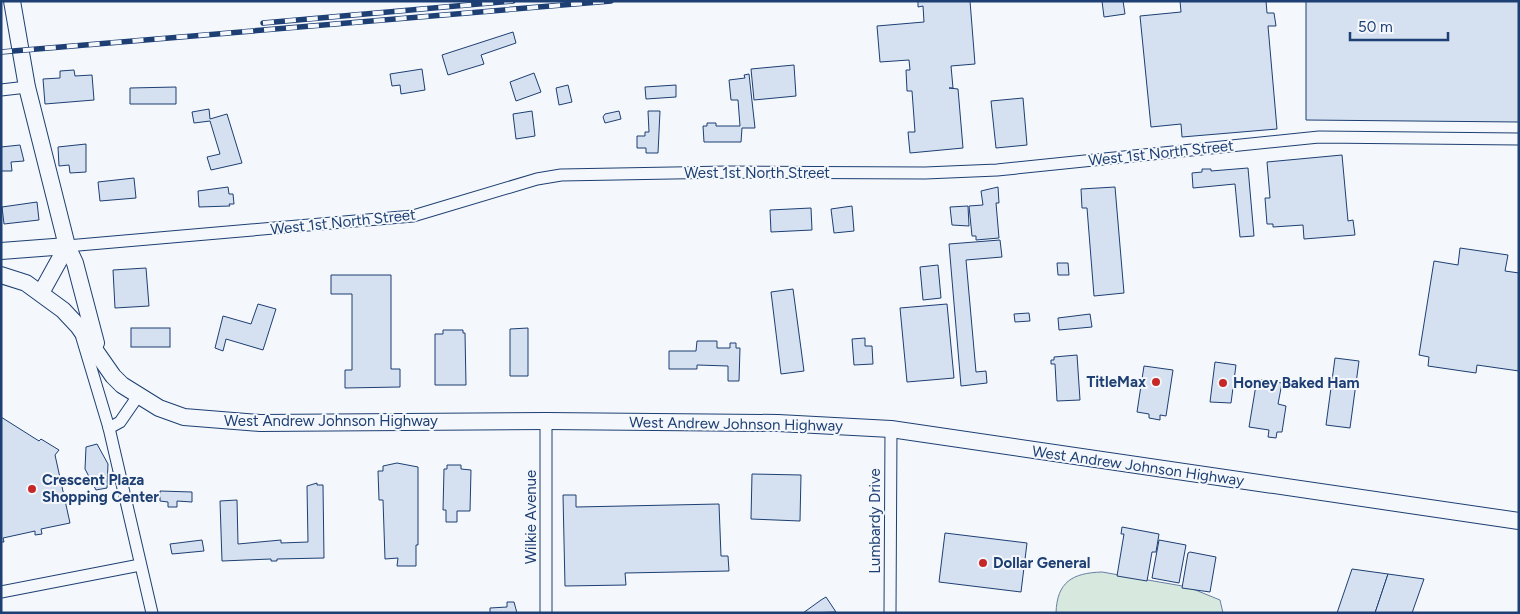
<svg xmlns="http://www.w3.org/2000/svg" width="1520" height="614" font-family="Figtree,sans-serif">
	<rect width="100%" height="100%" fill="#f4f7fb"/>
	<path fill="#d7e8df" stroke="#687fa3" d="M1102 572 1188 587 1220 600 1223 613H1056C1057 582 1072 573 1102 572Z"/>
	<g fill="#d5e0f0" stroke="#1d3f73">
		<polygon points="918,1 970,1 975,64 951,66 953,88 949,88 958,89 963,148 910,153 908,132 915,132 912,91 907,91 906,70 910,70 909,60 880,62 877,26 924,22 923,6 918,7"/>
		<polygon points="1102,1 1123,1 1125,14 1104,17"/>
		<polygon points="1180,1 1266,1 1267,13 1274,13 1276,26 1268,26 1277,129 1182,137 1181,124 1151,127 1140,16 1181,12"/>
		<polygon points="1306,1 1519,1 1519,122 1306,120"/>
		<polygon points="513,32 516,43 481,55 484,64 448,75 442,55"/>
		<polygon points="794,65 796,96 754,100 751,69"/>
		<polygon points="422,69 425,90 401,94 400,85 392,86 390,74"/>
		<polygon points="74,70 75,76 92,75 94,100 45,104 43,79 60,78 60,71"/>
		<polygon points="534,73 541,92 516,101 510,82"/>
		<polygon points="749,74 755,128 742,128 741,142 704,142 703,126 707,126 707,123 716,123 716,126 740,126 738,100 731,100 729,80 745,78 744,75"/>
		<polygon points="568,85 572,102 559,105 556,88"/>
		<polygon points="676,85 676,97 646,99 645,87"/>
		<polygon points="176,87 176,104 130,104 130,88"/>
		<polygon points="1023,98 1027,145 996,148 991,101"/>
		<polygon points="209,109 210,119 227,114 242,163 211,170 207,157 220,154 210,121 194,123 192,112"/>
		<polygon points="532,111 535,136 516,139 513,114"/>
		<polygon points="619,111 621,119 605,123 603,117 605,114"/>
		<polygon points="648,111 660,111 658,153 646,153 646,148 637,148 637,136 645,136 645,132 649,132"/>
		<polygon points="86,144 86,172 70,173 69,165 59,166 58,147"/>
		<polygon points="20,145 24,161 11,162 12,171 1,171 1,147"/>
		<polygon points="1342,155 1348,221 1353,220 1355,235 1304,239 1303,225 1273,227 1273,224 1267,224 1265,198 1270,198 1267,162"/>
		<polygon points="1248,168 1254,236 1240,237 1235,184 1193,188 1192,173 1202,172 1202,169 1211,169 1211,171"/>
		<polygon points="134,178 136,198 100,201 98,182"/>
		<polygon points="228,187 229,194 233,194 234,204 229,204 230,206 199,207 198,191"/>
		<polygon points="998,187 999,203 996,203 999,238 976,240 976,236 972,236 969,206 983,205 981,191"/>
		<polygon points="1115,187 1124,293 1094,296 1087,208 1082,208 1081,189"/>
		<polygon points="37,202 39,220 4,224 2,207"/>
		<polygon points="852,206 854,231 834,233 831,209"/>
		<polygon points="968,206 969,226 952,225 950,207"/>
		<polygon points="811,208 812,230 771,232 770,210"/>
		<polygon points="1000,240 1002,257 966,260 976,372 986,371 987,383 961,386 949,244"/>
		<polygon points="1460,248 1508,255 1505,271 1519,273 1519,371 1477,365 1476,373 1428,366 1429,357 1419,355 1434,261 1458,265"/>
		<polygon points="1057,263 1068,263 1069,275 1058,275"/>
		<polygon points="938,265 941,298 923,300 920,267"/>
		<polygon points="146,268 149,306 115,308 113,270"/>
		<polygon points="331,275 391,275 391,369 400,369 400,387 345,388 345,370 352,370 352,294 331,294"/>
		<polygon points="793,289 804,371 781,374 771,292"/>
		<polygon points="258,304 276,309 263,350 226,339 223,351 215,348 223,316 251,324"/>
		<polygon points="947,304 954,378 907,382 900,308"/>
		<polygon points="1029,313 1030,321 1015,322 1014,314"/>
		<polygon points="1090,314 1092,327 1059,330 1058,318"/>
		<rect x="131" y="328" width="39" height="19"/>
		<polygon points="528,328 528,376 510,376 510,329"/>
		<polygon points="443,330 463,330 463,333 465,333 466,385 435,385 435,334 443,334"/>
		<polygon points="865,338 865,346 872,346 873,364 854,365 852,339"/>
		<polygon points="697,341 717,341 717,348 730,348 730,343 736,343 736,348 740,348 739,381 728,381 728,366 697,365 697,369 669,369 669,351 696,351"/>
		<polygon points="1077,355 1080,400 1057,401 1055,364 1051,364 1051,360 1054,360 1054,357"/>
		<polygon points="1335,358 1359,361 1350,428 1326,425"/>
		<polygon points="1215,362 1236,365 1231,403 1210,402"/>
		<polygon points="1144,366 1173,370 1166,416 1160,415 1160,420 1149,418 1149,414 1137,412"/>
		<polygon points="1257,379 1282,383 1278,404 1286,406 1282,432 1277,432 1276,438 1268,437 1269,430 1249,427"/>
		<polygon points="1,417 39,441 41,439 59,450 55,455 70,523 41,529 42,534 35,535 35,531 3,538 4,542 1,542"/>
		<polygon points="97,444 108,464 107,488 96,490 85,469 86,447"/>
		<polygon points="397,463 418,467 418,545 416,545 416,566 397,566 398,558 385,559 383,500 379,500 378,471 383,471 383,466"/>
		<polygon points="447,465 461,465 461,469 471,470 470,511 457,511 457,522 446,522 446,510 443,510 444,469 447,469"/>
		<polygon points="752,474 801,475 800,521 751,519"/>
		<polygon points="317,483 317,485 323,485 324,558 277,559 277,561 271,561 271,559 222,561 220,501 237,500 238,544 281,540 281,543 308,542 307,486"/>
		<polygon points="160,491 192,492 192,502 177,501 177,507 168,507 168,502 160,501"/>
		<polygon points="563,495 576,495 576,507 719,504 721,556 728,556 729,571 625,573 626,585 565,586"/>
		<polygon points="1122,527 1159,534 1156,552 1152,552 1147,581 1117,576 1124,534 1121,534"/>
		<polygon points="945,533 1027,543 1021,592 939,582"/>
		<polygon points="202,540 204,551 172,554 170,544"/>
		<polygon points="1159,540 1186,545 1179,583 1152,578"/>
		<polygon points="1190,552 1216,557 1210,592 1182,588 1188,553"/>
		<polygon points="1352,569 1388,574 1375,613 1337,613"/>
		<polygon points="1388,574 1424,579 1412,613 1375,613"/>
		<polygon points="826,597 836,612 803,613 821,600"/>
		<polygon points="507,602 514,602 517,613 490,613 490,608 507,607"/>
	</g>
	<g fill="none" stroke-linecap="round" stroke-linejoin="round">
		<defs>
			<g id="street">
				<polyline points="1,90 27,87"/>
				<polyline points="67,246 413,216 537,179 561,175 728,172 925,173 997,170 1319,137 1519,139"/>
				<polyline points="82,338 109,428 152,613"/>
				<polyline points="109,428 120,422 138,396"/>
				<polyline points="1,592 140,565"/>
				<polyline points="546,613 546,421"/>
				<polyline points="890,613 891,429"/>
			</g>
			<g id="secondary">
				<polyline points="12,1 27,87 67,246 75,263 96,343"/>
				<polyline points="1,251 67,246"/>
				<polyline points="1,275 26,283 63,310 78,326 113,376 122,385 159,408 184,417 260,423 546,421 778,423 891,429 1519,521"/>
				<polyline points="41,293 67,246"/>
			</g>
		</defs>
		<use href="#street" stroke="#1d3f73" stroke-width="13"/>
		<use href="#secondary" stroke="#1d3f73" stroke-width="18"/>
		<use href="#street" stroke="#f4f7fb" stroke-width="11"/>
		<use href="#secondary" stroke="#f4f7fb" stroke-width="16"/>
		<defs>
			<g id="rail">
				<polyline points="263,23 513,1"/>
				<polyline points="1,52 611,1"/>
			</g>
		</defs>
		<use href="#rail" stroke="#1d3f73" stroke-width="5.5"/>
		<use href="#rail" stroke="#f4f7fb" stroke-width="4" stroke-dasharray="11" stroke-linecap="butt"/>
	</g>
	<g fill="#c62828" stroke="#f4f7fb" stroke-width="2">
		<circle cx="1156" cy="382" r="5"/>
		<circle cx="1223" cy="383" r="5"/>
		<circle cx="32" cy="489" r="5"/>
		<circle cx="983" cy="563" r="5"/>
	</g>
	<g text-anchor="middle" stroke-width="4" stroke-linejoin="round" paint-order="stroke">
		<g font-size="15" fill="#1d3f73" stroke="#f4f7fb">
			<text transform="translate(1161 153) rotate(-6)" y="5">West 1st North Street</text>
			<text x="757" y="178">West 1st North Street</text>
			<text transform="translate(343 222) rotate(-6)" y="5">West 1st North Street</text>
			<text x="331" y="426">West Andrew Johnson Highway</text>
			<text transform="translate(736 424) rotate(1)" y="5">West Andrew Johnson Highway</text>
			<text transform="translate(1138 466) rotate(8)" y="5">West Andrew Johnson Highway</text>
			<text transform="translate(531 517) rotate(-90)" y="5">Wilkie Avenue</text>
			<text transform="translate(875 521) rotate(-90)" y="5">Lumbardy Drive</text>
		</g>
		<g font-size="15" font-weight="bold" fill="#1d3f73" stroke="#f4f7fb" text-anchor="start">
			<text x="1146" y="387" text-anchor="end">TitleMax</text>
			<text x="1233" y="388">Honey Baked Ham</text>
			<text x="42" y="485">Crescent Plaza<tspan x="42" dy="17">Shopping Center</tspan></text>
			<text x="993" y="568">Dollar General</text>
		</g>
	</g>
	<rect width="1520" height="614" fill="none" stroke="#1d3f73" stroke-width="5"/>
	<path d="M1350 32v8h98v-8" fill="none" stroke="#1d3f73" stroke-width="2.5"/>
	<text x="1358" y="32" font-size="15" fill="#1d3f73" stroke="#f4f7fb" stroke-width="4" paint-order="stroke">50 m</text>
</svg>
